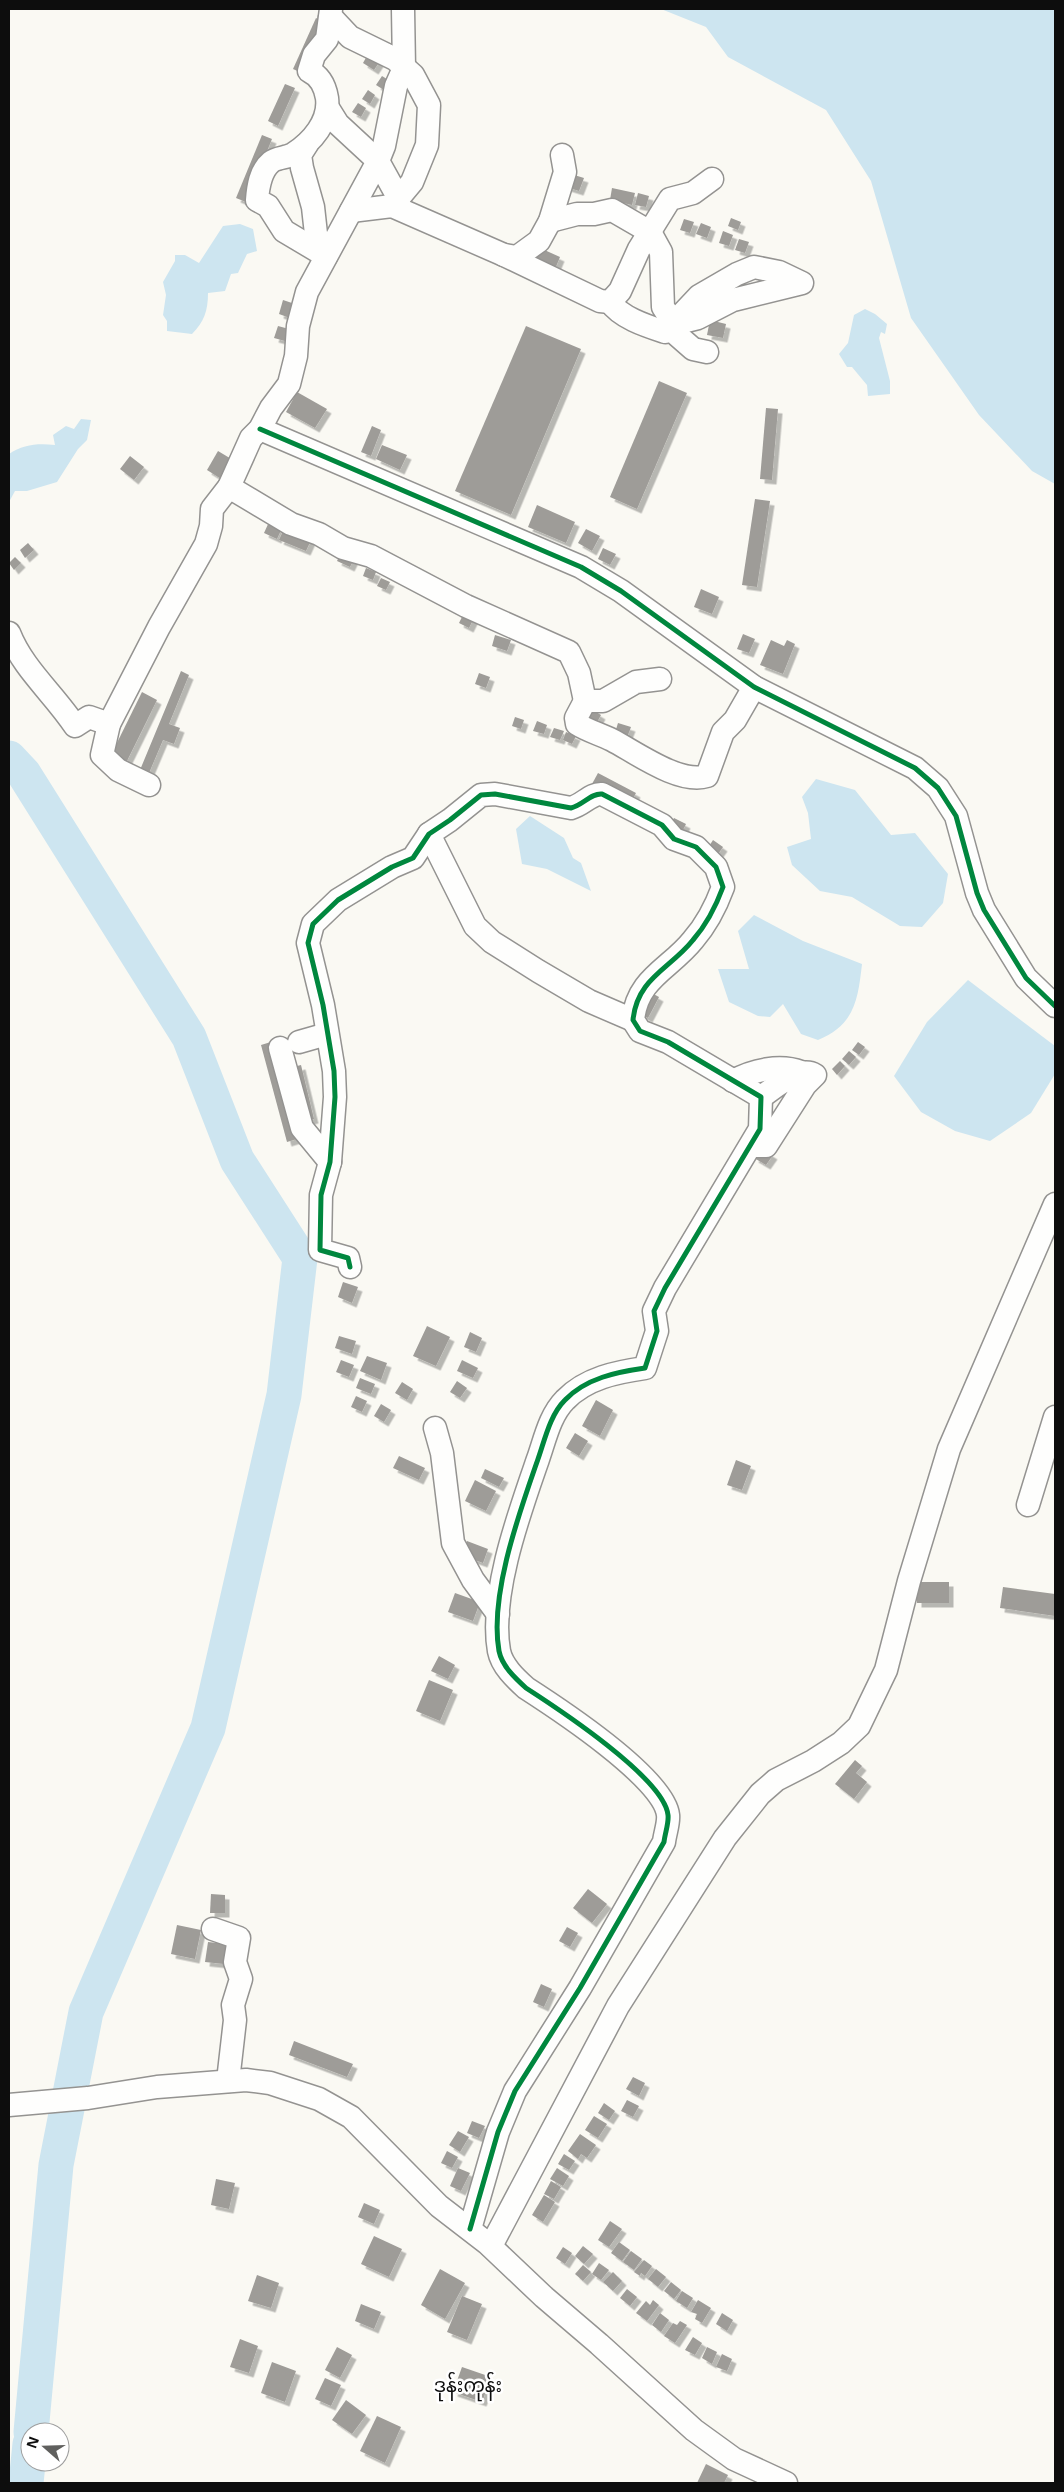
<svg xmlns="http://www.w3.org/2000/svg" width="1064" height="2492" font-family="Georgia,'Noto Sans Myanmar',serif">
	<defs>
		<filter id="shadow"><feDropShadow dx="4.5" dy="4.5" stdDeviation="0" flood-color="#0004"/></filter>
	</defs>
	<rect width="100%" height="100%" fill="#faf9f3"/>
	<g fill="#cde5f0">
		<polygon points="661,9 1055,9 1055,484 1032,471 979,415 911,318 871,181 826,110 728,57 706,27"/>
		<path d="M240 224 253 229 257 251 247 254 238 273 231 274 225 291 208 293C208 311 204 322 192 334L167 331V321L163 315 166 295 163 282 175 261V255H185L199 263 223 226Z"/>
		<polygon points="865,309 875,314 887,324 885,334 881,332 879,338 890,381 890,394 868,396 867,385 852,367 847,367 839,354 848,343 854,315"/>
		<path d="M81 419 91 420 87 440 78 449 57 482 27 491H15L9 502V454C23 444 39 443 55 445L53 435 66 426 74 429Z"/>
		<polygon points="816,779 855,790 891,835 915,833 948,874 943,903 922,927 900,926 852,897 820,891 792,865 787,847 811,839 808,813 802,797"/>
		<polygon points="530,816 564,838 573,858 581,863 591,891 547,869 522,864 516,829"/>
		<path d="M754 915 803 941 862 964C858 999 855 1025 818 1040L801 1034 783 1004 770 1017 758 1016 729 1002 718 969H749L738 931Z"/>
		<polygon points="968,980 1055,1046 1055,1074 1031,1113 990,1141 955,1131 921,1112 894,1076 927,1022"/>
	</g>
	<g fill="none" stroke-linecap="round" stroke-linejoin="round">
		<g stroke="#cde5f0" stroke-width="35">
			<polyline points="9,758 24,774 189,1037 237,1160 300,1258 284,1395 208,1728 86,2012 56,2165 31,2432"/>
			<polyline points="26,2483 30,2444"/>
		</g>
	</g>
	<g fill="#9e9c98" filter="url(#shadow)">
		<polygon points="316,18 325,23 302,73 293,69"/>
		<polygon points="368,54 380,61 374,70 363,63"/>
		<polygon points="382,76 390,81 384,90 376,85"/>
		<polygon points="285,84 295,88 278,126 268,121"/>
		<polygon points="368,90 375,95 370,104 362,99"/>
		<polygon points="358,103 366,108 361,117 352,112"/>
		<polygon points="262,135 272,139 246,202 236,198"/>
		<polygon points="571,174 584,178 579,191 566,187"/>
		<polygon points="612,188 635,193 632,205 610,200"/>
		<polygon points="638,193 649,196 646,207 635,205"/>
		<polygon points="731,218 741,222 738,230 728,226"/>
		<polygon points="684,219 694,222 690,233 680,230"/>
		<polygon points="701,223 711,227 707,238 696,234"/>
		<polygon points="723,231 733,235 729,246 719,243"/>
		<polygon points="739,239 749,242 745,253 735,250"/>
		<polygon points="540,248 560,257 555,269 535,261"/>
		<polygon points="283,300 295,304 290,318 279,314"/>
		<polygon points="710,320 726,324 723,338 707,335"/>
		<polygon points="278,326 289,329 285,341 274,338"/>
		<polygon points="526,326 581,349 511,515 455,491"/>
		<polygon points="659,381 687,393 637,509 610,497"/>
		<polygon points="297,392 327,409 315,428 286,412"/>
		<polygon points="766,408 778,409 772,480 760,479"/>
		<polygon points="372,426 381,430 371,456 361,452"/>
		<polygon points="382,445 407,455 400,470 376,459"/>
		<polygon points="218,451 238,463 226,482 207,470"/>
		<polygon points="130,456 144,467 134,480 120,469"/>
		<polygon points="755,499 770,501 757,587 742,585"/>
		<polygon points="537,505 575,522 566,543 528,527"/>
		<polygon points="269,522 282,528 277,539 264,533"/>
		<polygon points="284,529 311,540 306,551 279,540"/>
		<polygon points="586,529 600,536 592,551 578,543"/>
		<polygon points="28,543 34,550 25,558 20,550"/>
		<polygon points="603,548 616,554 610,565 598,559"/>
		<polygon points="341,553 354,559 350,567 337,561"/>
		<polygon points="15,557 21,563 14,570 9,563"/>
		<polygon points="366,568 376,572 373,580 363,576"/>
		<polygon points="381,578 390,582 386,590 377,586"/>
		<polygon points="701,589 719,597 712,614 694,607"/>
		<polygon points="464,613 474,618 469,628 459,623"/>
		<polygon points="743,634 755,639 749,653 737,649"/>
		<polygon points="495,635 511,640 507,651 492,646"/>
		<polygon points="771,640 784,646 787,640 795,644 783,674 760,665"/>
		<polygon points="181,671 189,675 169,724 180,728 174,744 163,740 149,773 140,770"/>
		<polygon points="479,673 490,677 486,688 475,684"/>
		<polygon points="142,692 157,700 126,763 111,755"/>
		<polygon points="588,707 601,715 596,724 583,717"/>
		<polygon points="515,717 524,720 521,729 512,726"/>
		<polygon points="537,721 547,725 544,734 533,731"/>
		<polygon points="618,723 631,727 626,740 614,736"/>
		<polygon points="554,728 564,731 560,740 550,737"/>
		<polygon points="566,732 576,736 572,744 563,740"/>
		<polygon points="598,773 636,793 630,804 592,784"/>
		<polygon points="674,818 686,824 682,832 670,825"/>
		<polygon points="713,840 723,847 716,857 706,851"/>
		<polygon points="646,990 659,997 648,1018 635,1011"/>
		<polygon points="274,1041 300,1138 287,1142 261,1045"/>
		<polygon points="858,1042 865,1047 859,1055 852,1050"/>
		<polygon points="849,1051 856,1057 849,1065 842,1059"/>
		<polygon points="840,1061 845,1066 837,1075 832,1069"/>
		<polygon points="301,1065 314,1119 302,1122 289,1068"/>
		<polygon points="760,1147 773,1155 766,1165 754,1158"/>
		<polygon points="343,1282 358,1287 352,1303 338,1297"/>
		<polygon points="427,1326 450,1337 436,1366 413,1356"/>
		<polygon points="470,1332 482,1338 476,1352 464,1347"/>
		<polygon points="339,1336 356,1341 352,1354 335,1348"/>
		<polygon points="367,1356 387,1363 381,1380 360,1371"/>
		<polygon points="341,1360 354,1365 349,1377 336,1372"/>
		<polygon points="462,1360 478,1368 473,1378 457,1371"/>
		<polygon points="360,1378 375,1384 371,1394 356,1388"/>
		<polygon points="457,1381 467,1388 460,1398 450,1392"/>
		<polygon points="402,1382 413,1389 407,1400 395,1393"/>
		<polygon points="356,1396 367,1401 362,1412 351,1407"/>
		<polygon points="596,1400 613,1410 600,1436 582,1426"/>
		<polygon points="381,1404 391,1410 384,1422 374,1416"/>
		<polygon points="575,1433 588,1441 579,1456 566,1448"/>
		<polygon points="399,1456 425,1468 419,1480 393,1468"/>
		<polygon points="736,1460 751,1466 742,1490 727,1485"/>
		<polygon points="485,1469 504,1478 499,1487 481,1478"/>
		<polygon points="475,1480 496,1491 486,1511 465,1501"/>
		<polygon points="467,1541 488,1549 483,1563 461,1555"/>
		<rect x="917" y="1582" width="32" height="21"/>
		<polygon points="1003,1587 1055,1594 1055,1616 1000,1608"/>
		<polygon points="455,1593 480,1602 473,1621 448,1612"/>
		<polygon points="439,1656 455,1665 448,1679 431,1671"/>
		<polygon points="429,1680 453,1690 440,1721 416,1711"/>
		<polygon points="855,1760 862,1766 856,1773 867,1782 854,1799 835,1784"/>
		<polygon points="588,1889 607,1904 592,1923 573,1908"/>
		<polygon points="211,1894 225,1895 225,1913 210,1913"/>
		<polygon points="177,1925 201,1930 195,1959 171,1954"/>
		<polygon points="567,1927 578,1933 570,1947 559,1941"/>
		<polygon points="208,1942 226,1944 224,1964 205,1962"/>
		<polygon points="541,1984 552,1989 544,2007 533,2002"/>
		<polygon points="294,2041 353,2064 347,2077 289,2055"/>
		<polygon points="633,2077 645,2083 639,2096 626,2089"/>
		<polygon points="627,2100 639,2106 633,2117 621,2111"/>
		<polygon points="604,2103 615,2111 609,2120 598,2113"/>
		<polygon points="594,2116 607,2124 598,2138 585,2130"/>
		<polygon points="472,2121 485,2126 479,2138 467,2133"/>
		<polygon points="458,2131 469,2137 460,2152 449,2145"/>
		<polygon points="580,2134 596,2145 587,2158 581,2154 578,2159 568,2151"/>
		<polygon points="447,2151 458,2157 452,2168 441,2163"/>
		<polygon points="564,2154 575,2161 569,2170 558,2164"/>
		<polygon points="458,2168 470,2173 461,2191 450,2186"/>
		<polygon points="557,2168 569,2176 563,2186 550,2179"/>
		<polygon points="216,2179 235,2183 229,2209 211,2205"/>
		<polygon points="551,2181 561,2187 554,2199 544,2194"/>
		<polygon points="544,2195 555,2202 543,2222 532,2215"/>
		<polygon points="364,2203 380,2210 374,2224 358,2217"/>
		<polygon points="610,2221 622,2229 609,2247 598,2240"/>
		<polygon points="374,2236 402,2249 389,2277 361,2264"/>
		<polygon points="619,2242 630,2250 622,2261 611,2253"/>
		<polygon points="583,2246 593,2254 584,2264 575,2256"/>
		<polygon points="563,2247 572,2253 565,2264 556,2258"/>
		<polygon points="631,2251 642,2259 634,2270 623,2262"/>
		<polygon points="644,2260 652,2266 645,2276 641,2273 640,2276 634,2272"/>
		<polygon points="599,2263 609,2270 601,2280 592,2274"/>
		<polygon points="583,2265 591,2272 583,2281 575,2274"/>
		<polygon points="440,2269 465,2283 445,2319 421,2305"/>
		<polygon points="656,2269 666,2277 658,2287 648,2279"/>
		<polygon points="613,2272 622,2281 613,2291 603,2282"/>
		<polygon points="257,2275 279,2283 271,2308 248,2301"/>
		<polygon points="671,2282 681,2290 674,2299 664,2291"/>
		<polygon points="627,2289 637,2297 630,2306 620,2298"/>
		<polygon points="682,2291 693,2298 687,2308 676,2301"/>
		<polygon points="462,2296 482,2304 467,2340 447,2332"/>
		<polygon points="653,2300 659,2305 647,2321 636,2313 646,2301 650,2305"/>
		<polygon points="698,2300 711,2308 702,2323 695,2319 697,2314 691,2312"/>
		<polygon points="361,2304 381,2312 374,2329 355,2321"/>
		<polygon points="660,2313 669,2320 661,2332 652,2325"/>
		<polygon points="722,2313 733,2320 727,2331 716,2324"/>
		<polygon points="680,2321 687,2325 675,2343 664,2336 673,2323 677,2325"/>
		<polygon points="693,2337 702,2343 695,2355 685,2350"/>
		<polygon points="240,2339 258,2346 249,2373 230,2367"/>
		<polygon points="337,2347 352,2355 340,2378 325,2370"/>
		<polygon points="707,2347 717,2352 712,2364 702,2358"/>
		<polygon points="722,2354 732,2359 727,2371 716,2367"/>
		<polygon points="272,2362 296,2371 285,2402 261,2393"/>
		<polygon points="462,2367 491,2377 482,2402 453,2392"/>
		<polygon points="325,2378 341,2385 331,2406 315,2399"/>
		<polygon points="346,2400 366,2415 352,2434 332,2420"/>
		<polygon points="377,2416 401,2427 385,2463 360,2451"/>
		<polygon points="706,2464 728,2475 724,2483 697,2483"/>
	</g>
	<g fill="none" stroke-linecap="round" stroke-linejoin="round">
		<defs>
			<g id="street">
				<polyline points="330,18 334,20 350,37 395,59 413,75 429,105 427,145 412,182 392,206"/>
				<polyline points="307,144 300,155 302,168 313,207 316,234 326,256"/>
				<polyline points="399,199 378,161 384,146 396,86 404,68 403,9"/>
				<polyline points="351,211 392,206 504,255 517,257 539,241 550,221 565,172 562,155"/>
				<polyline points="550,221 577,214 594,214 612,210 650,232 661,252 663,307 674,324 677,335 693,349 707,352"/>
				<polyline points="504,255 600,301 610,302 620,291 639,249 670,199 693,193 712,179"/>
				<path d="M326 256 284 231 268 206 257 200C258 187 260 171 271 162 277 157 287 158 293 154 312 142 330 121 327 98 325 86 320 76 309 71L314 55 327 39 331 9"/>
				<path d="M610 302C621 318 647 326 665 332L699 296 737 274 754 267 779 272 802 283 733 300 698 318 674 324"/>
				<polyline points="260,429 581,567 621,591 754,687 915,768 938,788 956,816 977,893 984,910 1026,978 1055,1006"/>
				<polyline points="229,487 291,524 319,534 343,548 371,556 466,606 569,652 579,673 585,701"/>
				<path d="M9 633C23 669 54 694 75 726L89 717 109 724"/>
				<path d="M660 679 636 682 603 701H585L576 718 577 724C588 731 600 734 612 740 635 752 680 785 707 776L723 732 735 720 754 687"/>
				<polyline points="149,785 118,770 102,755 109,724 159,627 206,544 211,526 212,509 229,487 251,438 260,429 271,408 289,384 296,356 298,326 307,292 378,161 338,124 328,108"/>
				<polyline points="429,834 475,926 492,942 538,971 589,1001 633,1020"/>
				<polyline points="299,1042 327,1034"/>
				<polyline points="280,1048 302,1128 330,1162"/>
				<path d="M733 1081C753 1070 780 1064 801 1072"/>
				<path d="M755 1146H766L805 1085 815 1075C799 1065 775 1088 761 1097"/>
				<path d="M350 1267 348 1258 320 1250 321 1195 330 1162 335 1097 334 1071 323 1005 308 943 313 924 338 900 392 867 413 858 429 834 450 820 481 795 495 794 571 808C583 805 591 793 602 794L662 825 674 839 696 847 716 867 723 887C716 906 707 924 693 940 670 969 637 978 633 1020L640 1031 668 1042 761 1097 760 1129 665 1288 654 1311 657 1331 645 1368C617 1372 586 1378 565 1400 550 1415 545 1439 538 1459 520 1511 489 1595 499 1651 502 1666 515 1678 526 1688 557 1708 664 1778 668 1815 669 1823 665 1833 664 1842L580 1988 515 2091 498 2132 470 2229"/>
				<polyline points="435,1428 442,1453 453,1543 473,1580 498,1614"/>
				<polyline points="1028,1505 1055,1417"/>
				<polyline points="213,1929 239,1938 235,1962 241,1979 233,2005 235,2020 228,2081"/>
				<polyline points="9,2105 88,2098 157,2087 246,2080 270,2083 319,2099 351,2117 439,2206 487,2243 544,2297 599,2344 694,2430 734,2459 786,2483"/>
				<polyline points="491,2246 618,2006 725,1838 760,1794 776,1780 813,1761 841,1743 859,1726 886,1670 909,1581 949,1449 1055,1204"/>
			</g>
		</defs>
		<use href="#street" stroke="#949391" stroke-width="25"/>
		<use href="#street" stroke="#fefefd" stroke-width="22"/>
		<defs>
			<g id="cycleway">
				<polyline points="260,429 581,567 621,591 754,687 915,768 938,788 956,816 977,893 984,910 1026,978 1055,1006"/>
				<path d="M350 1267 348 1258 320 1250 321 1195 330 1162 335 1097 334 1071 323 1005 308 943 313 924 338 900 392 867 413 858 429 834 450 820 481 795 495 794 571 808C583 805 591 793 602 794L662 825 674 839 696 847 716 867 723 887C716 906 707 924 693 940 670 969 637 978 633 1020L640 1031 668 1042 761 1097 760 1129 665 1288 654 1311 657 1331 645 1368C617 1372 586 1378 565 1400 550 1415 545 1439 538 1459 520 1511 489 1595 499 1651 502 1666 515 1678 526 1688 557 1708 664 1778 668 1815 669 1823 665 1833 664 1842L580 1988 515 2091 498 2132 470 2229"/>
			</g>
		</defs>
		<use href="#cycleway" stroke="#fff" stroke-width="8"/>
		<use href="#cycleway" stroke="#00873e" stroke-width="5"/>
	</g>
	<g text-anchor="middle" stroke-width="5" stroke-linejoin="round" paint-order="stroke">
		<g font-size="19" fill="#0d0d0d" stroke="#fff">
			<text x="468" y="2392">ဒုန်းကုန်း</text>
		</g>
	</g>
	<rect width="1064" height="2492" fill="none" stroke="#0d0d0d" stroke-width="20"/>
	<g transform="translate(45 2447) rotate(290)"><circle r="24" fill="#ffffff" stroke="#9e9e9e"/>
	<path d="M0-4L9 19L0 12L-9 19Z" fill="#60605e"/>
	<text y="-8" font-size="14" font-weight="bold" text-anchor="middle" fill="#0d0d0d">N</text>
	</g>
</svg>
